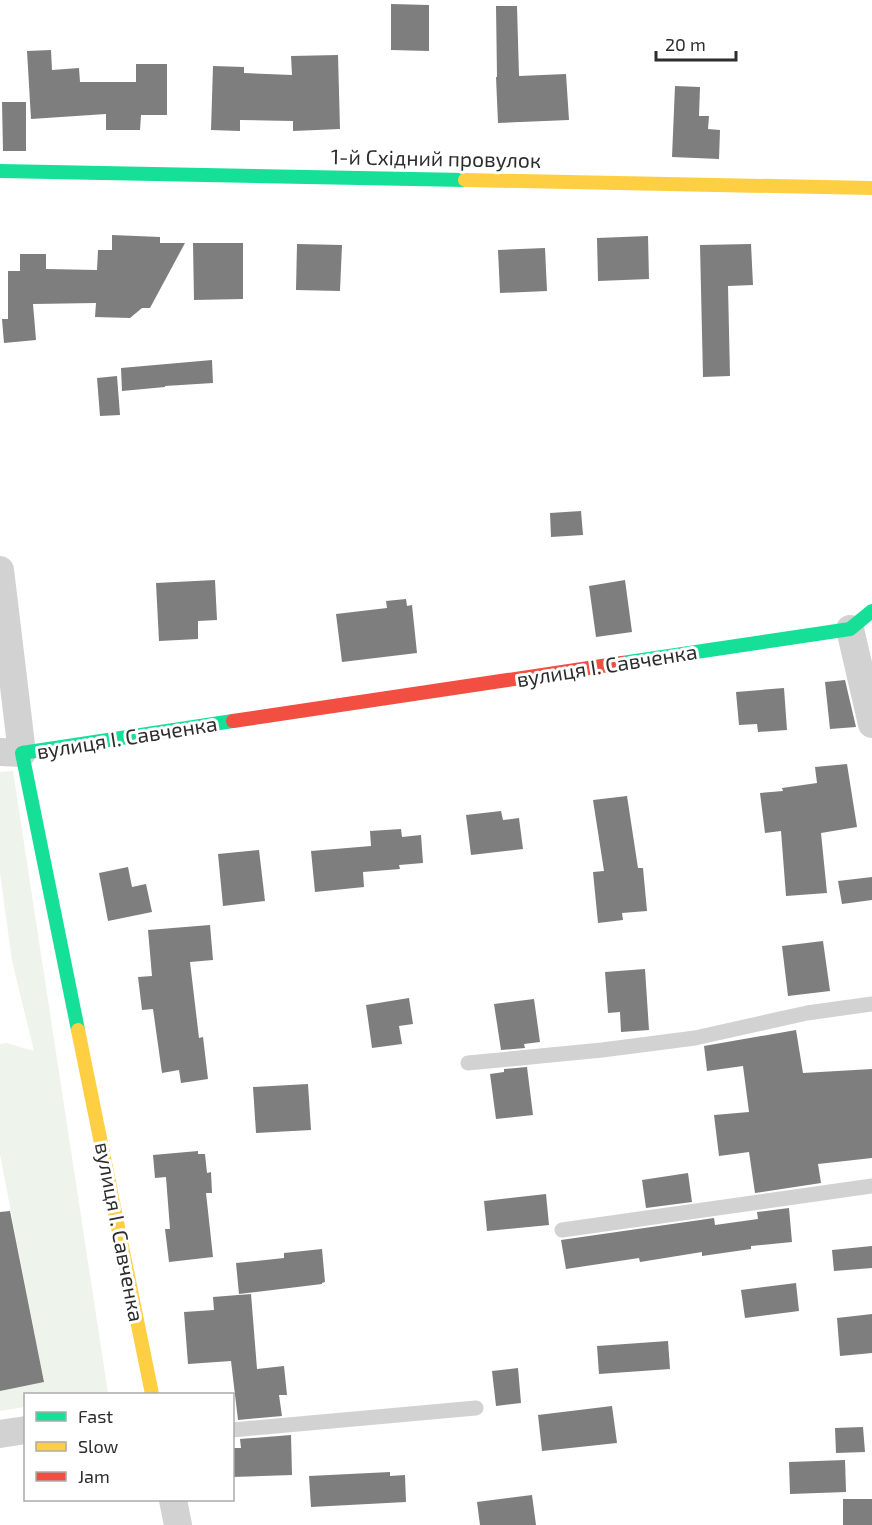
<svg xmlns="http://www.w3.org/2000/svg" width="872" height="1525" font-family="'Exo 2',sans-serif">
	<rect width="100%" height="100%" fill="#fff"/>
	<polygon fill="#eef4eb" points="13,771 108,1393 26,1394 25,1407 0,1411 0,1389 44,1382 0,1155 0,1044 7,1043 34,1051 12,961 0,873 0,772"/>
	<g fill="#7e7e7e">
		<polygon points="391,4 429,5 429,51 391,50"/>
		<polygon points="496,6 517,6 519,76 566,74 569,120 498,123 496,77 497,77"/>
		<polygon points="51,50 52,70 79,68 80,82 136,82 136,64 167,64 167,115 141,115 140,130 106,130 106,114 31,119 27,51"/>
		<polygon points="338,55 340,129 293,131 293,121 240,120 240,131 211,130 213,66 244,67 244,73 292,75 291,56"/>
		<polygon points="675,86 700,87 699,116 709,116 708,129 720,130 719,159 672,157"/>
		<polygon points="2,102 26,102 26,151 3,151"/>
		<polygon points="112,235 160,237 160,243 185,243 150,308 142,308 130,318 95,317 96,303 33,304 36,340 4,343 2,319 8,319 8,271 20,271 20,254 46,254 46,269 97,270 98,250 112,250"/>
		<polygon points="648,236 649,279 598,281 597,238"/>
		<polygon points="193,243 243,243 243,299 194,300"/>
		<polygon points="297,244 342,245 340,291 296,290"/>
		<polygon points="751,244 753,285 728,286 730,376 703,377 700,245"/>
		<polygon points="545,248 547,291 500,293 498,250"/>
		<polygon points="212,360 213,383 165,386 165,387 122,391 121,368"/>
		<polygon points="117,376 120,415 100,416 97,378"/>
		<polygon points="581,511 583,535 551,537 550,513"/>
		<polygon points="215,580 217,620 198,621 198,639 159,641 156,583"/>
		<polygon points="625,580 632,632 596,637 589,586"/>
		<polygon points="406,599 407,606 412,605 417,653 342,662 336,614 387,608 386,601"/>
		<polygon points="845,680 856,727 830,729 825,682"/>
		<polygon points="784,688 787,730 758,732 757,724 739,725 736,692"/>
		<polygon points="847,764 857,827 821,833 827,893 786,896 781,831 765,833 760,793 783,791 782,788 817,783 815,767"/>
		<polygon points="627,796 638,868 643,868 647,911 622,913 623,920 598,923 593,872 604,871 593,800"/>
		<polygon points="501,811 503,820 519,818 523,849 471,855 466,815"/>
		<polygon points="401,829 402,837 421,835 423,863 399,865 400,869 363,872 364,887 315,892 311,851 371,846 370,831"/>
		<polygon points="259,850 265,901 223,906 218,854"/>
		<polygon points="128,867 132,887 146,884 152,912 108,921 99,873"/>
		<polygon points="872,877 872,900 842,904 838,881"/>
		<polygon points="210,925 213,960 190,962 199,1038 203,1037 208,1079 181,1083 179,1070 162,1073 153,1009 142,1010 138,977 152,976 148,930"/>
		<polygon points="823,941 830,991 788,996 782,946"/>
		<polygon points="645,969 649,1030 621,1032 620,1012 608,1013 605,972"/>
		<polygon points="409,998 413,1024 399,1026 402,1044 372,1048 366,1005"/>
		<polygon points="534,999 540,1042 524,1044 525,1048 501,1050 494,1004"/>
		<polygon points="796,1030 803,1073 872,1069 872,1158 818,1164 821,1183 755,1193 749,1152 719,1156 714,1115 749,1112 743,1066 707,1071 704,1046"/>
		<polygon points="527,1067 533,1115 496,1119 490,1074 504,1072 504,1069"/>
		<polygon points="308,1084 311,1130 256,1133 253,1087"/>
		<polygon points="198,1151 198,1154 205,1154 207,1173 211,1172 212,1193 206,1193 213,1257 169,1262 165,1229 170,1229 166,1177 155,1178 153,1155"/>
		<polygon points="688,1173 692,1202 646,1208 642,1180"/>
		<polygon points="546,1194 549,1225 487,1231 484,1201"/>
		<polygon points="789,1208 792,1242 751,1246 751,1249 702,1256 702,1252 640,1262 639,1258 566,1269 561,1240 714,1218 715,1225 758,1219 757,1212"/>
		<polygon points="10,1211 44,1382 0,1391 0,1212"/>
		<polygon points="872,1246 872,1268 834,1271 832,1250"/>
		<polygon points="322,1249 325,1282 322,1283 322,1284 239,1294 236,1263 284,1258 284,1253"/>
		<polygon points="796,1283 799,1311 745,1318 741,1290"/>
		<polygon points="251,1294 257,1369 284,1366 287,1395 279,1395 282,1416 238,1420 231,1361 188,1364 184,1312 214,1310 213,1297"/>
		<polygon points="872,1314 872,1353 840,1356 837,1318"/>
		<polygon points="668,1341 670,1369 599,1374 597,1346"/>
		<polygon points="518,1368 521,1403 496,1406 492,1371"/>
		<polygon points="612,1406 617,1443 542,1451 538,1415"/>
		<polygon points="863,1427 865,1452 836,1453 835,1428"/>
		<polygon points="291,1435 292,1475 232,1477 232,1448 241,1448 240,1439"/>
		<polygon points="845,1460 846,1492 790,1494 789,1462"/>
		<polygon points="390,1472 390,1476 405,1475 406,1502 311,1507 309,1476"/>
		<polygon points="532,1495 536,1525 480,1525 477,1502"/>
		<rect x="843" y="1499" width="29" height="26"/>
	</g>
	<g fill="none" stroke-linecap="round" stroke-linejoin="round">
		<g stroke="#d2d2d2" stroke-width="15">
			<polyline points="468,1063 602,1050 695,1038 807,1013 872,1004"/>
			<polyline points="562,1230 872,1186"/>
			<polyline points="232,1430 476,1408"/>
		</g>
		<g stroke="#d2d2d2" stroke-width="28">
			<polyline points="0,570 22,753 0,752"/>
			<polyline points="850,629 872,724"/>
			<polyline points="0,1434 26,1430"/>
			<polyline points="173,1500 178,1525"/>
		</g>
		<g stroke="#16e098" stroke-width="14">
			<polyline points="0,171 465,180"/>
			<polyline points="622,663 850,629 872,611"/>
			<polyline points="78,1030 22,753 233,721"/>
		</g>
		<g stroke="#ffcf43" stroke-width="14">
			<polyline points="465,180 872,188"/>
			<polyline points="78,1030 152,1394"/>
		</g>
		<polyline stroke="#f24e42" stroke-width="14" points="233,721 622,663"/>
	</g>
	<g text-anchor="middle" stroke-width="6" stroke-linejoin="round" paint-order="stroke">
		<g font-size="21" fill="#2d2d2d" stroke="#fff">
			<text transform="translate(436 159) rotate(1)" y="7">1-й Східний провулок</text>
			<text transform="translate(607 666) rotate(-9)" y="7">вулиця І. Савченка</text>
			<text transform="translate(127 738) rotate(-9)" y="7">вулиця І. Савченка</text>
			<text transform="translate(119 1232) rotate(79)" y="7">вулиця І. Савченка</text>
		</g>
	</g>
	<rect x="24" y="1393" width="210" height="108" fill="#ffffff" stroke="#ababab" stroke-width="1.5"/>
	<rect x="36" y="1412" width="30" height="9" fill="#16e098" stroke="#ababab" stroke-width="1.5"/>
	<text x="78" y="1423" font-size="18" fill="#2d2d2d">Fast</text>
	<rect x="36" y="1442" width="30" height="9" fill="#ffcf43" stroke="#ababab" stroke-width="1.5"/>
	<text x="78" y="1453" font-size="18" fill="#2d2d2d">Slow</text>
	<rect x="36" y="1472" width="30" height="9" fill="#f24e42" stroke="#ababab" stroke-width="1.5"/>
	<text x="78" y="1483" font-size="18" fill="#2d2d2d">Jam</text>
	<path d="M656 51v9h80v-9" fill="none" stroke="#2d2d2d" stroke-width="3"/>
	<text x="665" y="51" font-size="18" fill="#2d2d2d" stroke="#ffffff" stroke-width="4.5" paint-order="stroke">20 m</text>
</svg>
